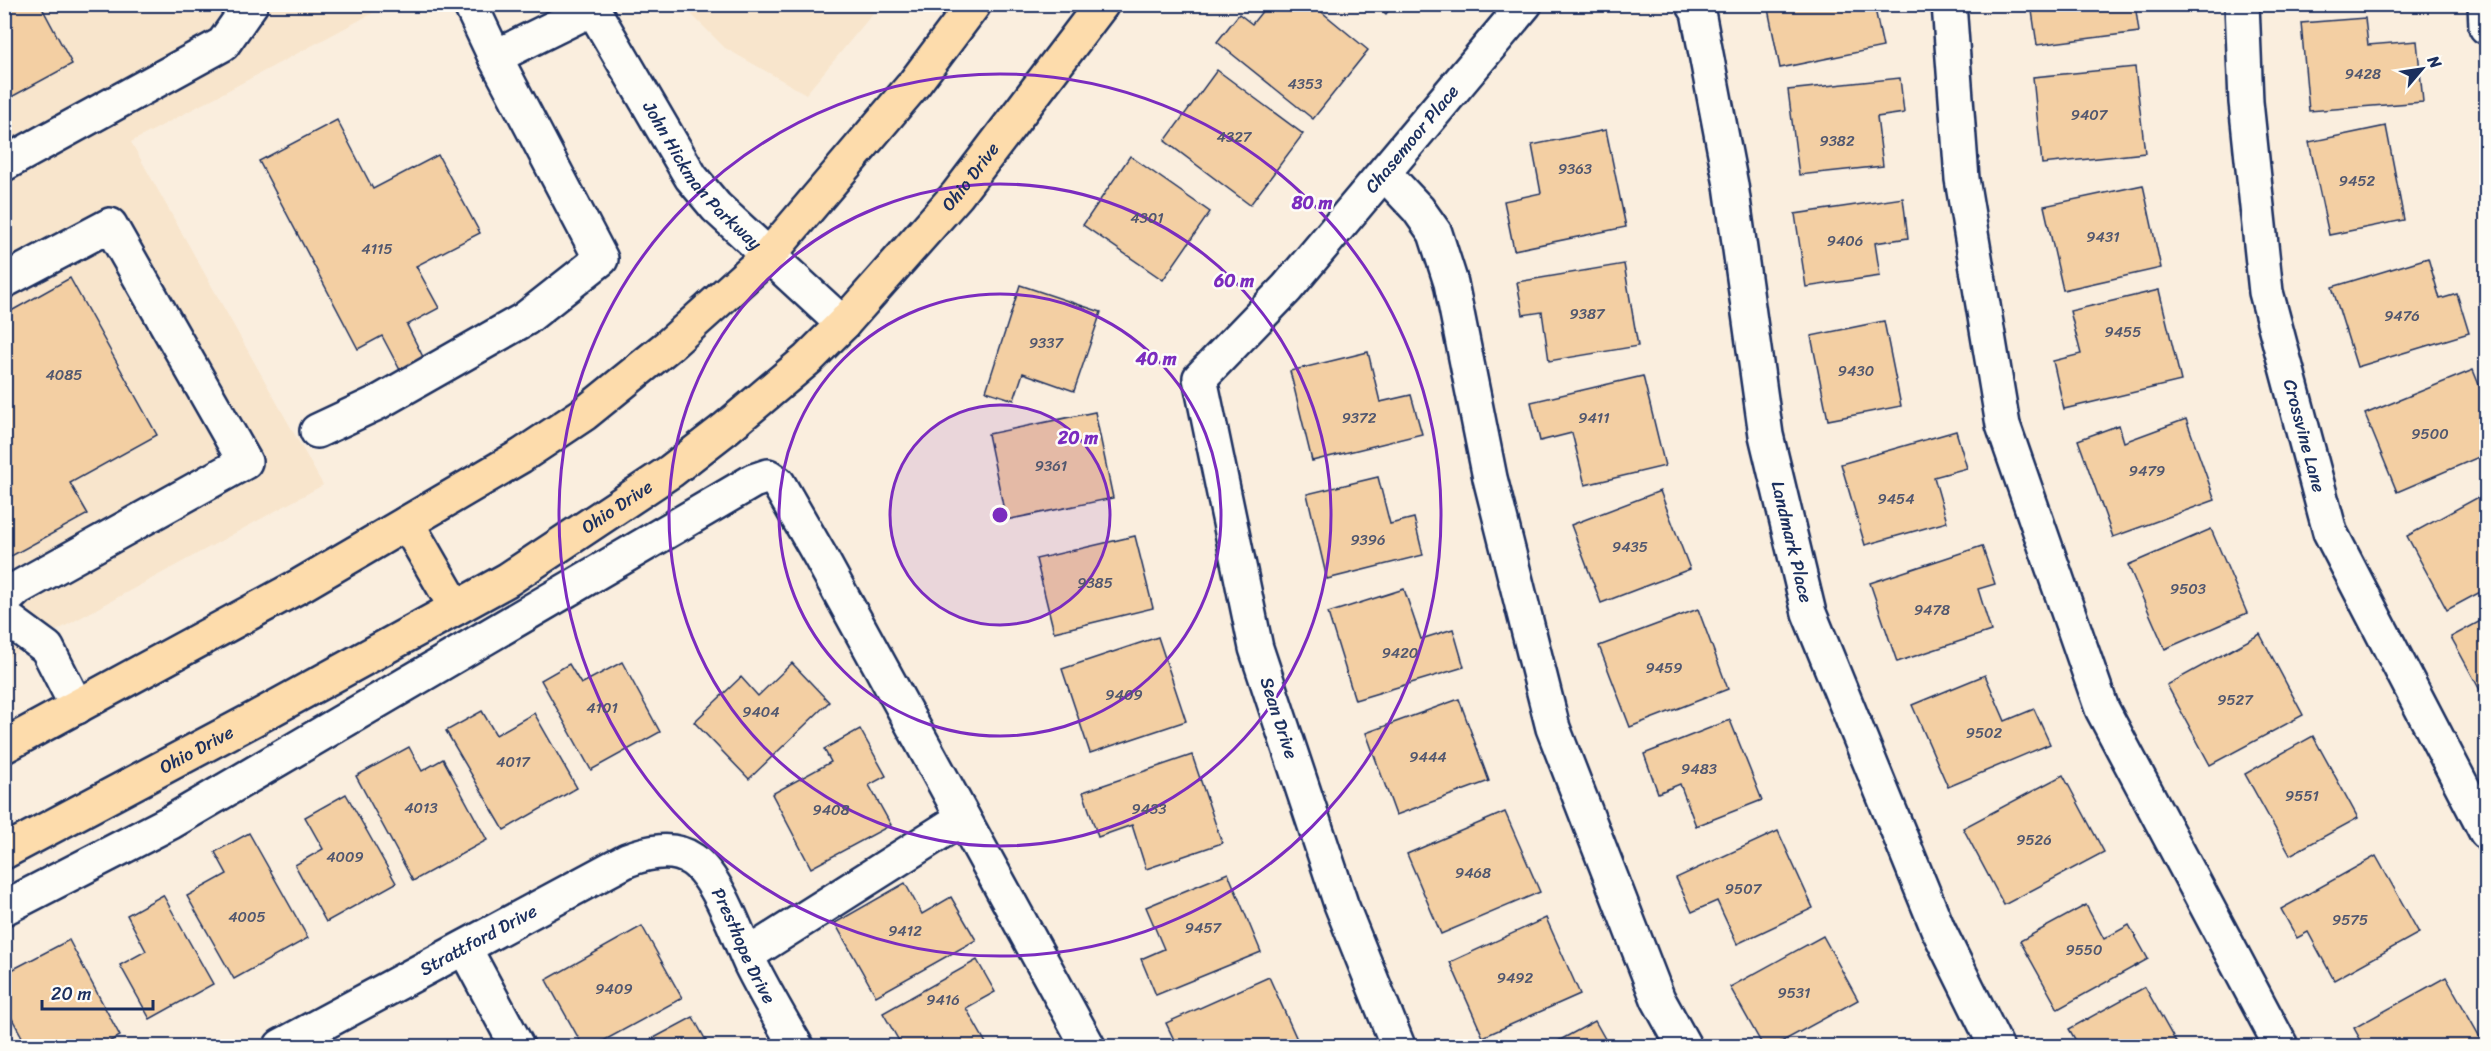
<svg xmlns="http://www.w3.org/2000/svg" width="2491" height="1051" font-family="Sriracha,sans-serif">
	<rect width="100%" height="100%" fill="#faeede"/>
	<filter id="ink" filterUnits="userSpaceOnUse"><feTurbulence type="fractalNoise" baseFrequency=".0167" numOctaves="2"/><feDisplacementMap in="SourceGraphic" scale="12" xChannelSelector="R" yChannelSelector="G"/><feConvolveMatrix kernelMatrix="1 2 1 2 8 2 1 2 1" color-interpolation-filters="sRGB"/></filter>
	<g filter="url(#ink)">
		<g fill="#f8e5cc">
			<polygon points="5,5 388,5 131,142 323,485 5,659"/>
			<polygon points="682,5 880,5 806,94 725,48"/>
		</g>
		<g fill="#f3cfa3" stroke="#1b2f5e" stroke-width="1.5">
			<polygon points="4,4 40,4 72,64 4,101"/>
			<polygon points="1268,4 1312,4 1368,50 1313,119 1217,42 1239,14 1252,24"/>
			<polygon points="1375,4 1394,4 1386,14"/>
			<polygon points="1767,4 1874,4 1883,47 1780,68"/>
			<polygon points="2031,4 2135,4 2139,32 2037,45"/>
			<polygon points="2365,18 2368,45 2417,41 2423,102 2309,111 2301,23"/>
			<polygon points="2135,67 2145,153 2042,164 2033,77"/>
			<polygon points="1217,70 1303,134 1250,205 1165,141"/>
			<polygon points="1900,78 1904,113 1877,117 1883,166 1799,175 1788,90"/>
			<polygon points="337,120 373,189 438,155 480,233 416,266 439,308 407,325 423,357 400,370 382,336 358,349 259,161"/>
			<polygon points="2386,126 2404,220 2329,235 2309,142"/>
			<polygon points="1606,130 1626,227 1514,250 1504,201 1541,193 1532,145"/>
			<polygon points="1130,156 1210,212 1163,280 1083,225"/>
			<polygon points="2143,185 2161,268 2063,290 2044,206"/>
			<polygon points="1903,198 1908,238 1875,243 1880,276 1806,287 1795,214"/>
			<polygon points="2428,258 2440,299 2457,294 2469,333 2357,367 2332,287"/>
			<polygon points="1624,264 1638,346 1549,361 1542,312 1523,315 1517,282"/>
			<polygon points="70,278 157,435 70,483 88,514 4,560 4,315"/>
			<polygon points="1020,285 1101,312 1074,391 1023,373 1014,400 986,391"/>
			<polygon points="2159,290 2181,381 2064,409 2053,361 2081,354 2070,311"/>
			<polygon points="1884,321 1901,406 1828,420 1811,336"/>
			<polygon points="1368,352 1380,402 1411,395 1422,434 1312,461 1290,371"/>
			<polygon points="2473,370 2486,402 2486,454 2397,492 2365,414"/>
			<polygon points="1643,376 1665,466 1585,485 1572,433 1540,441 1531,402"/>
			<polygon points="1095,412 1113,498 1006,520 988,434"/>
			<polygon points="2186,419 2215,500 2113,537 2078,440 2119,425 2124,442"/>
			<polygon points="1956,431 1967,468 1934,477 1947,522 1865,545 1841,464"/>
			<polygon points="1378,477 1390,524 1414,518 1423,555 1327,579 1307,494"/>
			<polygon points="1660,491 1690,569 1601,603 1571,525"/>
			<polygon points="2486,493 2486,589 2447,610 2407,536"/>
			<polygon points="2211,529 2247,613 2165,649 2128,565"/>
			<polygon points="1135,536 1153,608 1054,632 1036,559"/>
			<polygon points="1982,546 1995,584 1978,589 1991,631 1897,662 1870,583"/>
			<polygon points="1404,589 1421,639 1453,629 1464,667 1355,700 1328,613"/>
			<polygon points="1698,609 1728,689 1630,727 1599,646"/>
			<polygon points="2486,618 2486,701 2451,637"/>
			<polygon points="2260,634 2303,715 2210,765 2167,685"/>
			<polygon points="1158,637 1186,721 1090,753 1062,669"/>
			<polygon points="622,662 660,732 591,770 541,680 569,664 581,684"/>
			<polygon points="792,663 829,702 749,779 694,722 741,677 758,696"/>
			<polygon points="1985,675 2005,721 2034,709 2050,744 1948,787 1912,705"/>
			<polygon points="1459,699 1489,781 1396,815 1366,733"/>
			<polygon points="482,711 496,735 534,713 577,788 504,830 446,731"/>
			<polygon points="1730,720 1762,800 1696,826 1680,784 1658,793 1644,754"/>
			<polygon points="860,729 886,776 869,785 891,825 811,868 772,794 831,762 824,749"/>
			<polygon points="2313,736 2358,818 2290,855 2245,774"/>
			<polygon points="409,747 422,771 443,759 487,840 413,881 356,776"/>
			<polygon points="1192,755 1222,843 1146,869 1132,825 1098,837 1083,792"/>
			<polygon points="2063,775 2104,852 2004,905 1963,828"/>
			<polygon points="346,794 396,883 326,922 295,865 323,849 305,817"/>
			<polygon points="1505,812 1540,892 1441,934 1407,854"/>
			<polygon points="1778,831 1813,908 1737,944 1717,901 1692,912 1676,878"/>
			<polygon points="249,833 308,938 234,979 187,896 227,874 215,852"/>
			<polygon points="2376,856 2419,933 2334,980 2308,932 2297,938 2281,909"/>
			<polygon points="1228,873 1261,952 1156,995 1141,959 1164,949 1146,907"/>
			<polygon points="905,883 922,914 951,897 976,940 876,996 835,923"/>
			<polygon points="163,895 213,984 150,1019 120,965 146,951 127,915"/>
			<polygon points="2086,905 2104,939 2129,925 2148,959 2058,1009 2020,941"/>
			<polygon points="1546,918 1580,994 1483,1037 1450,962"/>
			<polygon points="642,926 682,998 594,1046 583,1046 546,980"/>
			<polygon points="1823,936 1858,1000 1774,1046 1763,1046 1730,987"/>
			<polygon points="69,940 120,1036 101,1046 27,1046 4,1004 4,974"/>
			<polygon points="977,960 995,992 966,1008 987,1045 902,1046 883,1013"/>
			<polygon points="1269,977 1300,1046 1177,1046 1166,1023"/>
			<polygon points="2446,977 2485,1046 2364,1046 2354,1028"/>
			<polygon points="2145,987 2178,1046 2079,1046 2069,1029"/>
			<polygon points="693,1017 709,1046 639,1046"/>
			<polygon points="1595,1021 1609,1046 1549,1046"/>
		</g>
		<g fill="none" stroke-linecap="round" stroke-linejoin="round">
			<defs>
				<g id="minor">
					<path id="s1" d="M590 4 691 177 716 207 843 324"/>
					<path id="s2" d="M1693 4 1698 12 1731 185 1766 435 1809 613 1938 929 1996 1046"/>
					<polyline points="1949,4 1962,179 2003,425 2102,709 2281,1046"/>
					<path id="s3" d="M2242 4 2246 102 2266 292 2330 532 2486 832"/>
					<polyline points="2485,4 2486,27"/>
					<polyline points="495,57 592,9"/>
					<polyline points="4,164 223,44 251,4"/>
					<polyline points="1384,173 1418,209 1435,233 1451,283 1490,478 1553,728 1658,999 1684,1046"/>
					<polyline points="4,281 110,225 245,462 18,588 4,601"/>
					<polyline points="317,431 379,402 525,319 601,259 495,57 470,4"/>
					<polyline points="4,620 9,620 47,648 77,707"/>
					<polyline points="4,908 171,822 753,481 768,476 778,483 820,556 1088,1046"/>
					<polyline points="465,949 517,1046"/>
					<polyline points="747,955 963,818"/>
					<path id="s4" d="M281 1046 627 860C648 852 673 846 693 860 719 879 738 937 751 965 765 993 781 1020 796 1046"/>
					<path id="s5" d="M1398 1046 1341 904 1256 648 1200 378 1287 288 1525 4"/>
				</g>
				<g id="major">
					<polyline points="407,523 456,608"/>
					<polyline points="4,746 301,585 521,456 584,414 668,346 769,255 914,84 974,4"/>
					<path id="s6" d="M4 852 256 718 507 580 671 471 725 429 808 359 843 324 957 195 1102 4"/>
				</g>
			</defs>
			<use href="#minor" stroke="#1b2f5e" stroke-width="38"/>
			<use href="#major" stroke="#1b2f5e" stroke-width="38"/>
			<use href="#minor" stroke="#fdfcf7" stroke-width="33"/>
			<use href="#major" stroke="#fddcac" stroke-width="33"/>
		</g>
	</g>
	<circle cx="1000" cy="515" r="110" fill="#7b2cbf" fill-opacity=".12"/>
	<g fill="none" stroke="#7b2cbf" stroke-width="3">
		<circle cx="1000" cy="515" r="110"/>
		<circle cx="1000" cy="515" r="221"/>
		<circle cx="1000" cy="515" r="331"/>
		<circle cx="1000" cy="515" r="441"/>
	</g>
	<g text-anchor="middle" stroke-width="5" stroke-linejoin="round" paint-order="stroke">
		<g font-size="15" fill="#51576f">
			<text x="2363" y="79">9428</text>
			<text x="1305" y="89">4353</text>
			<text x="2089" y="120">9407</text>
			<text x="1234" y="142">4327</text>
			<text x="1837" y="146">9382</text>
			<text x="1575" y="174">9363</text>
			<text x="2357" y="186">9452</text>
			<text x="1147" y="223">4301</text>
			<text x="2103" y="242">9431</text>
			<text x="1845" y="246">9406</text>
			<text x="377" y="254">4115</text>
			<text x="1587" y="319">9387</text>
			<text x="2402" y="321">9476</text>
			<text x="2123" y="337">9455</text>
			<text x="1046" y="348">9337</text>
			<text x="1856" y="376">9430</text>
			<text x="64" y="380">4085</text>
			<text x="1359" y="423">9372</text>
			<text x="1594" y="423">9411</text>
			<text x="2430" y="439">9500</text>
			<text x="1051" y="471">9361</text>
			<text x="2147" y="476">9479</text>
			<text x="1896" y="504">9454</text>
			<text x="1368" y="545">9396</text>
			<text x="1630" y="552">9435</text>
			<text x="1095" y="588">9385</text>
			<text x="2188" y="594">9503</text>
			<text x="1932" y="615">9478</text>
			<text x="1400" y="658">9420</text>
			<text x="1664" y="673">9459</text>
			<text x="1124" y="700">9409</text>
			<text x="2235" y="705">9527</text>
			<text x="602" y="713">4101</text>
			<text x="761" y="717">9404</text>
			<text x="1984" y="738">9502</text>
			<text x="1428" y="762">9444</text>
			<text x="513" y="767">4017</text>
			<text x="1699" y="774">9483</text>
			<text x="2302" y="801">9551</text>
			<text x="421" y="813">4013</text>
			<text x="1149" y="814">9433</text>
			<text x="831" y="815">9408</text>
			<text x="2034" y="845">9526</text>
			<text x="345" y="862">4009</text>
			<text x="1473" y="878">9468</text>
			<text x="1743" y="894">9507</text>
			<text x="247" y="922">4005</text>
			<text x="2350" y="925">9575</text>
			<text x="1203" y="933">9457</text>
			<text x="905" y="936">9412</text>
			<text x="2084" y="955">9550</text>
			<text x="1515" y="983">9492</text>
			<text x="614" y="994">9409</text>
			<text x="1794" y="998">9531</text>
			<text x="943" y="1005">9416</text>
		</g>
		<g font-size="18" fill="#1b2f5e" stroke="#fdfcf7">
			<text dy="6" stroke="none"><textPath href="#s5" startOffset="1018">Chasemoor Place</textPath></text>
			<text dy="6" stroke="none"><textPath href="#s1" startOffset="206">John Hickman Parkway</textPath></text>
			<text dy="6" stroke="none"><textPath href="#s6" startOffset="1190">Ohio Drive</textPath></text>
			<text dy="6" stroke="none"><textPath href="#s3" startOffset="438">Crossvine Lane</textPath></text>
			<text dy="6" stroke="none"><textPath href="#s6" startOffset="704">Ohio Drive</textPath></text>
			<text dy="6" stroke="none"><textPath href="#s2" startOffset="548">Landmark Place</textPath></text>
			<text transform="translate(1279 718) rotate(72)" y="6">Sean Drive</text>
			<text dy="6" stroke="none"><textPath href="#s6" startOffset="218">Ohio Drive</textPath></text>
			<text dy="6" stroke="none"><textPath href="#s4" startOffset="224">Strattford Drive</textPath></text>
			<text dy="6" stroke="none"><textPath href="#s4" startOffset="562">Presthope Drive</textPath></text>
		</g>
	</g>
	<circle cx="1000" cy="515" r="9" fill="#7b2cbf" stroke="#fdfcf7" stroke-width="3"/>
	<g font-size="18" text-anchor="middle" font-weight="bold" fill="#7b2cbf" stroke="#fdfcf7" stroke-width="5" stroke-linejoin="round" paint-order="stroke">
		<text x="1312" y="209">80 m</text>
		<text x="1234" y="287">60 m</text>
		<text x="1156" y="365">40 m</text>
		<text x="1078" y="444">20 m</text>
	</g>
	<rect width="2491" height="1051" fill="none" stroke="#fdfcf7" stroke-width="24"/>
	<rect x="12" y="12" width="2467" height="1027" fill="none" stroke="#1b2f5e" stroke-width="2" filter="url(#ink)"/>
	<g transform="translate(2422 69) rotate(61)" stroke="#fdfcf7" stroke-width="4.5" paint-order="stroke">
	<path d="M0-4.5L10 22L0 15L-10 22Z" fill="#1b2f5e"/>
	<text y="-9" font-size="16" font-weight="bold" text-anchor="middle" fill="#1b2f5e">N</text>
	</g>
	<path d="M42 1000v9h111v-9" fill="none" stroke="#1b2f5e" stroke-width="3"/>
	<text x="51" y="1000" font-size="18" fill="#1b2f5e" stroke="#fdfcf7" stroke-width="4.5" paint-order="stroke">20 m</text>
</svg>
